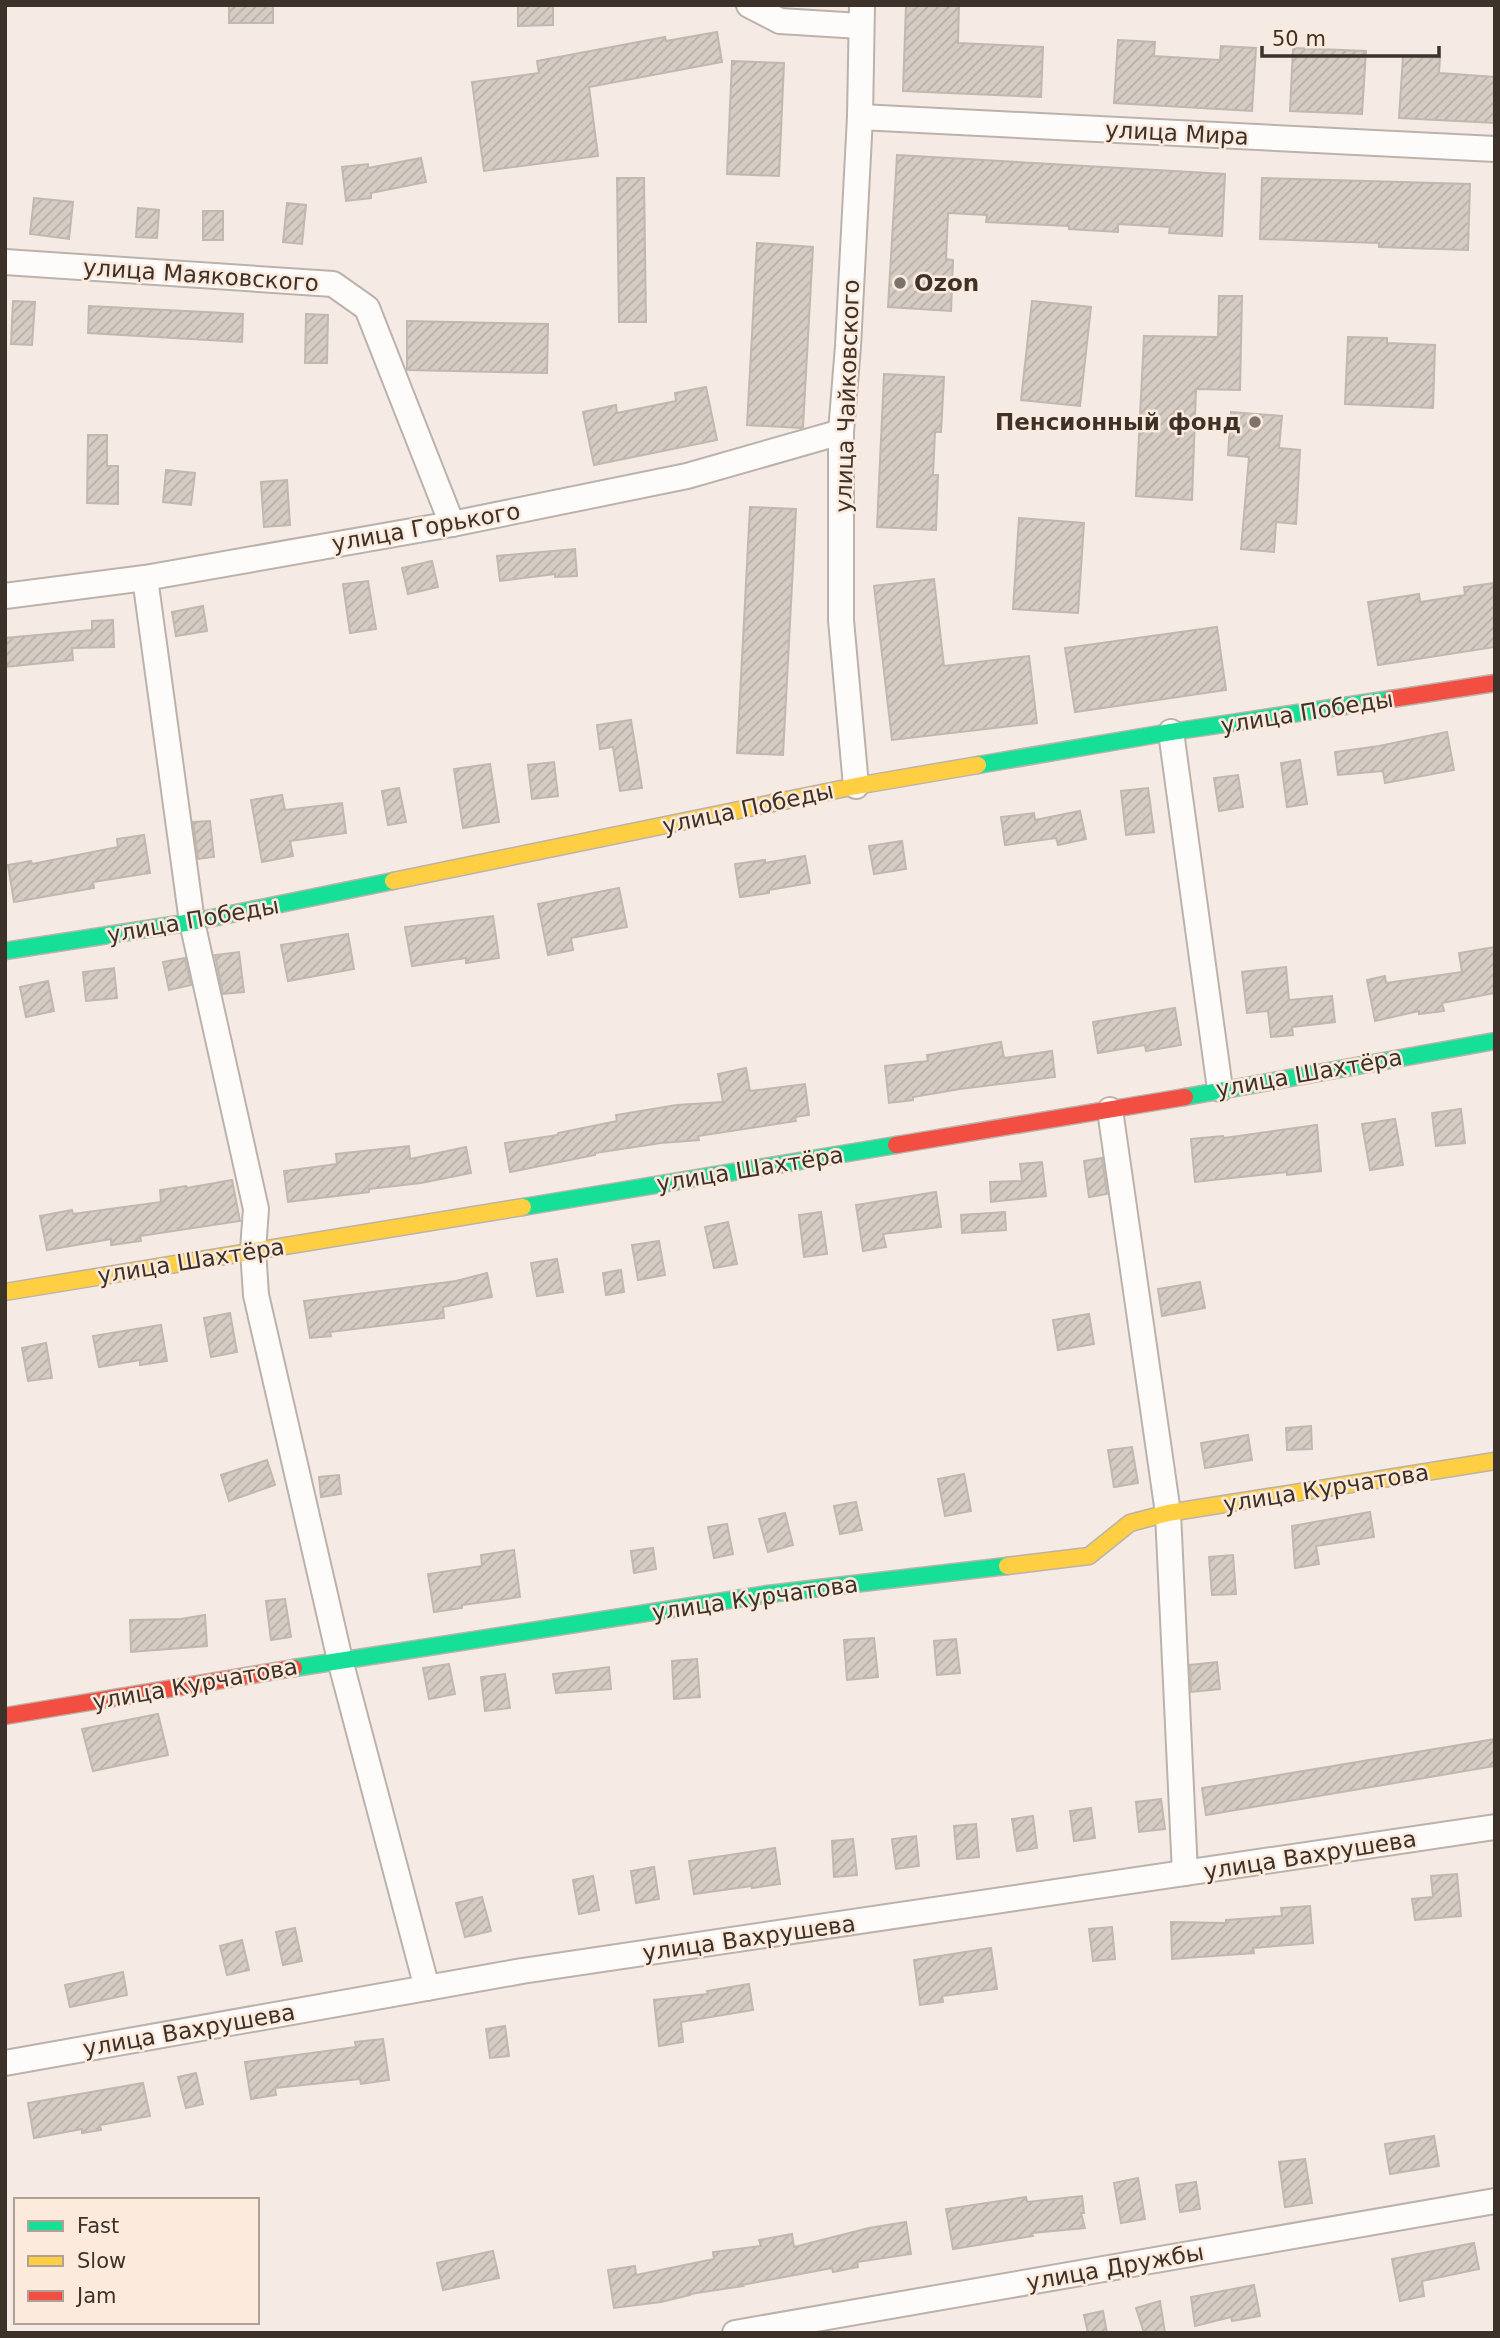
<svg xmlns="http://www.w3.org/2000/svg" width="1500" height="2338" font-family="'DejaVu Sans',sans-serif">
	<defs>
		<pattern id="building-hatch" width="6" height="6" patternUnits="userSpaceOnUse" patternTransform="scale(1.75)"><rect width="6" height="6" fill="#d5ccc4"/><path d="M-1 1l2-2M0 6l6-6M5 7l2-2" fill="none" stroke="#b8b0a8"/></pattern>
	</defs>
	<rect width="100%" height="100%" fill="#f5ebe4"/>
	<g fill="url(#building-hatch)" stroke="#c1b8b0" stroke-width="2">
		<rect x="229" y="5" width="44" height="18"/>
		<polygon points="518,5 553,5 553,25 518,26"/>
		<polygon points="906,5 959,5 958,43 1043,47 1041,97 903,91"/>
		<polygon points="717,32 722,62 589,87 598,156 484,171 472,82 539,73 537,61 665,37 666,41"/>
		<polygon points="1118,40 1155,42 1154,56 1220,60 1221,46 1256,48 1252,111 1114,103"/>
		<polygon points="1293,48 1366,51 1362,114 1290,111"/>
		<polygon points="1403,56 1440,58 1439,73 1495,77 1495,123 1399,118"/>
		<polygon points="732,61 784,63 779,176 727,174"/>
		<polygon points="897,155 1225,174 1222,236 1169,233 1170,227 1118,224 1118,232 1069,229 1069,226 986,222 987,215 948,213 946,259 953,260 951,311 888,307"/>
		<polygon points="421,158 426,182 371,193 371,198 346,201 342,167 368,164 368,168"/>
		<polygon points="617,178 644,178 646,322 619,322"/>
		<polygon points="1262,178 1470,184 1468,250 1379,247 1379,243 1260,239"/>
		<polygon points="34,198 73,202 69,239 30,234"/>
		<polygon points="287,203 306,205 302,244 283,242"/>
		<polygon points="138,208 159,210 157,238 136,237"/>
		<rect x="203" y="211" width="20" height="29"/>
		<polygon points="757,243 813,247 803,427 801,428 747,425"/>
		<polygon points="1219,296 1242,296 1240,390 1196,389 1192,500 1136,496 1144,336 1218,337"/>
		<polygon points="13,301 35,302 32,345 11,344"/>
		<polygon points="1032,301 1091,307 1080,406 1021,400"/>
		<polygon points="89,306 243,314 242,342 88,333"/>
		<polygon points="306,314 328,315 327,363 305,363"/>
		<polygon points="407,321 548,324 547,373 407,370"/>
		<polygon points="1348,337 1387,338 1387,343 1435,345 1433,408 1345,404"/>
		<polygon points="884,374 944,377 941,432 935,432 933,475 938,475 936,530 877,527"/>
		<polygon points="706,387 717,440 594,465 583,412 616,405 617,413 676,401 675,393"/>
		<polygon points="1231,412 1282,416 1279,448 1300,450 1296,524 1276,522 1274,552 1241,549 1249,457 1228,455"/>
		<polygon points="88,435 107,435 107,466 118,466 118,504 87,503"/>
		<polygon points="166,470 195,473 191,505 163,502"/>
		<polygon points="287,480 290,525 264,527 261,482"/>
		<polygon points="750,507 796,509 783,755 737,753"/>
		<polygon points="1019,518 1084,523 1078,613 1013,609"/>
		<polygon points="575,549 577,576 555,577 555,574 500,581 497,556"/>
		<polygon points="432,561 438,587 408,594 402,568"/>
		<polygon points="934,579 944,666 1029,656 1037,723 892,740 874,586"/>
		<polygon points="368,581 376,629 350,633 343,584"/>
		<polygon points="1495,583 1495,647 1378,665 1368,602 1419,594 1420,602 1465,595 1464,587"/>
		<polygon points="203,606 207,631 176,636 172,612"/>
		<polygon points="113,620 114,647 72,648 73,660 5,667 5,638 92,630 92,621"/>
		<polygon points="1217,627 1226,690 1075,712 1065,648"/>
		<polygon points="631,720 642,788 620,791 613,747 600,749 597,725"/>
		<polygon points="1447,732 1454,770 1385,783 1383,771 1338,775 1335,752 1379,746"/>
		<polygon points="1300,760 1307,804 1287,807 1281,763"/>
		<polygon points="554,762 558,796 532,799 528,765"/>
		<polygon points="490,764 499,822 463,828 454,769"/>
		<polygon points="1238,775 1243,807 1219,811 1214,778"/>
		<polygon points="399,788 406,822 388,825 382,791"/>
		<polygon points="1148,788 1154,832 1126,835 1121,791"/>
		<polygon points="282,795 285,810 342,803 346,833 290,841 293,856 262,862 251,800"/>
		<polygon points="1080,811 1086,839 1058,845 1056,838 1005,845 1001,817 1034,813 1035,820"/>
		<polygon points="210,821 214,857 198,859 193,822"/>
		<polygon points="144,835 150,873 93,882 94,888 14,902 8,865 31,861 32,864 118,847 117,839"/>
		<polygon points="902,841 906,869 874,874 869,846"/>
		<polygon points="805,856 810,883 769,890 769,893 740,897 735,864 765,860 765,863"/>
		<polygon points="619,888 627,927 571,938 573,950 548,955 538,904"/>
		<polygon points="493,916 499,958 466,963 466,958 412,966 405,927"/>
		<polygon points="348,934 354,969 288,981 281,945"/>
		<polygon points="1495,947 1495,993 1442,1003 1444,1011 1419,1014 1419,1011 1375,1021 1367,980 1385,976 1386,983 1462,972 1459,953"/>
		<polygon points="239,952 244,992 223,994 215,955"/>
		<polygon points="185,958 191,985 169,990 163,962"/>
		<polygon points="1286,967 1289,1000 1332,996 1335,1022 1292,1027 1293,1035 1271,1037 1268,1011 1247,1013 1242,972"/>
		<polygon points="114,968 117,998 86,1001 83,972"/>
		<polygon points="48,981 54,1011 26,1017 20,987"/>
		<polygon points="1175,1008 1181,1045 1146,1051 1145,1045 1098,1053 1093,1022"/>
		<polygon points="1001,1042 1004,1058 1052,1051 1055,1077 960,1089 913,1097 913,1100 889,1103 885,1066 928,1061 927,1055"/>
		<polygon points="746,1068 750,1091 805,1084 809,1115 795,1117 796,1121 698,1136 699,1140 661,1143 595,1153 595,1155 510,1172 505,1143 558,1135 558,1133 617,1121 616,1115 677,1105 723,1102 718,1074"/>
		<polygon points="1461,1109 1465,1143 1436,1146 1432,1113"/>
		<polygon points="1395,1119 1403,1165 1370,1170 1362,1124"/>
		<polygon points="1317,1125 1321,1171 1287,1175 1287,1172 1195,1182 1191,1139 1223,1136 1224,1138"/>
		<polygon points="409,1146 410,1159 466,1147 471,1173 421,1183 369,1189 369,1192 288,1202 284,1171 337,1164 336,1154"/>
		<polygon points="1102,1158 1107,1194 1089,1197 1084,1161"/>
		<polygon points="1042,1162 1046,1196 991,1202 990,1182 1022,1181 1020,1164"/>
		<polygon points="232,1180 240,1221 140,1236 141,1241 111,1245 111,1239 47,1250 40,1216 72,1210 73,1214 161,1202 160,1190 186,1186 187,1188"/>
		<polygon points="936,1192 941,1227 883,1234 886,1247 863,1251 856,1205"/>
		<polygon points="821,1212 827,1254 804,1257 799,1215"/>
		<polygon points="1005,1212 1006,1230 962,1233 961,1215"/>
		<polygon points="728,1222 737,1264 714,1268 705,1227"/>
		<polygon points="659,1241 665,1275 638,1280 632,1245"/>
		<polygon points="557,1259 563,1292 537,1296 531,1263"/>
		<polygon points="621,1270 624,1292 606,1295 603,1273"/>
		<polygon points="487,1273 492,1297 443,1307 444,1318 330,1332 331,1336 310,1338 304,1301 456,1281"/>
		<polygon points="1200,1282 1205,1308 1162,1316 1158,1289"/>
		<polygon points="230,1313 237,1352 211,1357 204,1318"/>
		<polygon points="1089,1314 1094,1344 1058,1350 1053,1320"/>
		<polygon points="161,1325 167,1361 140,1365 140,1360 99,1367 93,1336"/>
		<polygon points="46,1343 52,1378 28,1381 22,1348"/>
		<polygon points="1311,1426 1312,1449 1287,1450 1286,1428"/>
		<polygon points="1248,1435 1252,1460 1205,1468 1201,1443"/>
		<polygon points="1132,1447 1138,1483 1114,1487 1108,1450"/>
		<polygon points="267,1460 275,1485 229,1501 221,1475"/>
		<polygon points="964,1474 971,1511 945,1516 938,1479"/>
		<polygon points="339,1475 341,1494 321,1497 319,1477"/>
		<polygon points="856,1502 862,1530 840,1534 834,1506"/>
		<polygon points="1370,1512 1374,1537 1316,1546 1319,1564 1295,1568 1292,1526"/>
		<polygon points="785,1513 793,1545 768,1552 759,1519"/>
		<polygon points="727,1524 733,1554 714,1558 708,1527"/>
		<polygon points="653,1548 656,1569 634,1573 631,1551"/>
		<polygon points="514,1550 520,1597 462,1605 462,1608 434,1612 428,1574 482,1566 481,1555"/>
		<polygon points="1233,1555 1236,1594 1212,1595 1209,1557"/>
		<polygon points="285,1599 291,1637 271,1640 266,1601"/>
		<polygon points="205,1615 207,1646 131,1652 130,1620 181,1619"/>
		<polygon points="874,1638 878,1677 847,1680 844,1640"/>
		<polygon points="956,1639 960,1673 937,1675 934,1641"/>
		<polygon points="697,1659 700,1697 674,1699 672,1661"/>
		<polygon points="1217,1662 1220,1689 1191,1692 1190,1665"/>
		<polygon points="449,1664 455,1694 429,1699 423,1668"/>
		<polygon points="609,1667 611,1689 556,1693 553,1674"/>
		<polygon points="505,1674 510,1708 485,1711 481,1677"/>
		<polygon points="158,1714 168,1755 93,1771 82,1729"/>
		<polygon points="1495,1739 1495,1766 1206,1815 1202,1788"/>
		<polygon points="1161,1799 1165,1829 1139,1832 1136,1802"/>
		<polygon points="1091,1808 1095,1838 1074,1841 1070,1811"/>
		<polygon points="1033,1816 1037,1848 1017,1851 1012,1819"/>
		<polygon points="976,1824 979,1857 957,1859 954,1826"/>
		<polygon points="916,1836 919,1866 896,1869 892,1839"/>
		<polygon points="853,1839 857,1875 834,1877 832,1841"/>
		<polygon points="775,1848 780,1884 752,1888 752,1886 694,1894 689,1861"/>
		<polygon points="654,1867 659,1899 636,1903 631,1871"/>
		<polygon points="1457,1874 1461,1916 1415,1920 1412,1899 1433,1897 1431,1876"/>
		<polygon points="593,1876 599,1910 579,1914 573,1880"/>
		<polygon points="482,1897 491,1931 465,1937 456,1903"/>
		<polygon points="1310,1906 1313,1943 1253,1948 1254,1953 1172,1959 1171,1922 1226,1923 1226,1920 1282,1916 1281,1908"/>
		<polygon points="1112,1927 1115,1959 1093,1961 1089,1929"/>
		<polygon points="295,1928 302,1961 283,1965 276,1932"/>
		<polygon points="242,1940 249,1970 227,1975 220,1946"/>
		<polygon points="991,1948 997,1989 942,1996 943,2002 920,2005 914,1960"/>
		<polygon points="123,1972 127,1995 70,2007 65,1985"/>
		<polygon points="749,1984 753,2010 681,2022 683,2042 659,2046 654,2000 708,1994 707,1991"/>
		<polygon points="505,2026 509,2056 490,2058 486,2029"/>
		<polygon points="383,2039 389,2080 361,2084 360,2079 275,2088 276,2095 251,2099 245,2062 356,2047 355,2042"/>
		<polygon points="196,2073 203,2104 186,2108 178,2077"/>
		<polygon points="143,2083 150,2116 100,2125 101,2130 82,2133 82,2129 34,2138 28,2103"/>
		<polygon points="1434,2136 1439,2166 1390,2174 1385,2144"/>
		<polygon points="1305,2159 1312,2203 1285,2207 1279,2162"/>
		<polygon points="1138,2178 1145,2219 1121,2223 1114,2183"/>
		<polygon points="1196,2182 1200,2209 1180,2212 1176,2185"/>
		<polygon points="1082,2196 1084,2213 1081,2213 1085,2228 1032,2233 1033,2236 953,2249 946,2209 1026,2197 1027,2202"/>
		<polygon points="906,2222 911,2254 857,2262 858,2267 833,2272 832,2268 742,2285 743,2286 690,2294 690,2295 661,2302 614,2308 608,2270 635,2266 636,2275 714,2259 713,2252 761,2246 759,2240 792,2234 794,2247 869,2228"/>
		<polygon points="1474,2243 1479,2269 1422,2281 1424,2296 1400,2301 1392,2259"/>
		<polygon points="493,2251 499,2278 443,2290 437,2263"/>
		<polygon points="1254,2285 1260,2316 1232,2321 1231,2317 1195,2326 1191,2297"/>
		<polygon points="1160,2301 1165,2333 1144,2333 1136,2308"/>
		<polygon points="1103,2311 1107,2333 1088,2333 1084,2315"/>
	</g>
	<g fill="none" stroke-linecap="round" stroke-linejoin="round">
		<defs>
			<g id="street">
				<polyline points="749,5 780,21 860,26"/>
				<polyline points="860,117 1495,149"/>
				<polyline points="5,262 333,284 367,308 452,524"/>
				<polyline points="145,578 192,922 256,1209 253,1250 256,1295 340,1660 427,1988"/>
				<polyline points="5,596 145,578 452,524 687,476 841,432"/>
				<polyline points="1171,732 1220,1089"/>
				<polyline points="856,786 841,620 841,432 848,346 860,117 862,5"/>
				<polyline points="1110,1110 1168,1513 1185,1873"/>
				<polyline points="5,2063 522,1971 1495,1827"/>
				<polyline points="735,2333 1495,2201"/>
			</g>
			<g id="fast">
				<polyline points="978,765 1171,732 1391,699"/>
				<polyline points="5,951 192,922 393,881"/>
				<polyline points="1185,1097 1495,1041"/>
				<polyline points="523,1207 896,1145"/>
				<polyline points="294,1668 768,1594 1007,1566"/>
			</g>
			<g id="slow">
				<polyline points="393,881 856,786 978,765"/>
				<polyline points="5,1292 523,1207"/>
				<polyline points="1007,1566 1089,1556 1130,1523 1168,1513 1495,1461"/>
			</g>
			<g id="jam">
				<polyline points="1391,699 1495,683"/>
				<polyline points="896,1145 1185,1097"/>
				<polyline points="5,1716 294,1668"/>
			</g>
		</defs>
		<use href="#street" stroke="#bbb2ab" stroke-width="28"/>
		<use href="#fast" stroke="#bbb2ab" stroke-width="19"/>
		<use href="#slow" stroke="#bbb2ab" stroke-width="19"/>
		<use href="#jam" stroke="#bbb2ab" stroke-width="19"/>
		<use href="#street" stroke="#fefcfb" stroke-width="24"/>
		<use href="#fast" stroke="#16e098" stroke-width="16"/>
		<use href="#slow" stroke="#ffcf43" stroke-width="16"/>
		<use href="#jam" stroke="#f24e42" stroke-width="16"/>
	</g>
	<g fill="#7d736a" stroke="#fceadd" stroke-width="2.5">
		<circle cx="900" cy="283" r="7"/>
		<circle cx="1255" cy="422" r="7"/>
	</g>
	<g text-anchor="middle" stroke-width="5" stroke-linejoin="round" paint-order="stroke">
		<g font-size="23" fill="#3d3229" stroke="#fceadd">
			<text transform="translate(1177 133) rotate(3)" y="8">улица Мира</text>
			<text transform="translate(201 275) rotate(4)" y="8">улица Маяковского</text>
			<text transform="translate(847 396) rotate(-88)" y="8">улица Чайковского</text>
			<text transform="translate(426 527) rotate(-10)" y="8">улица Горького</text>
			<text transform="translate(1307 712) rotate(-9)" y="8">улица Победы</text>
			<text transform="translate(748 808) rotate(-12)" y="8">улица Победы</text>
			<text transform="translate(193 920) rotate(-10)" y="8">улица Победы</text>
			<text transform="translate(1309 1073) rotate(-10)" y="8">улица Шахтёра</text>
			<text transform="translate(750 1169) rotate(-9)" y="8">улица Шахтёра</text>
			<text transform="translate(191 1261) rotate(-9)" y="8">улица Шахтёра</text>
			<text transform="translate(1326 1488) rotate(-9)" y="8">улица Курчатова</text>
			<text transform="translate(755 1598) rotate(-8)" y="8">улица Курчатова</text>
			<text transform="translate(195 1684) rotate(-10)" y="8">улица Курчатова</text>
			<text transform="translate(1310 1855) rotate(-9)" y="8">улица Вахрушева</text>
			<text transform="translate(749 1938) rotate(-8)" y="8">улица Вахрушева</text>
			<text transform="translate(189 2030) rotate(-10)" y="8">улица Вахрушева</text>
			<text transform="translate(1115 2267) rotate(-10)" y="8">улица Дружбы</text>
		</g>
		<g font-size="23" font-weight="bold" fill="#3d3229" stroke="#fceadd" text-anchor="start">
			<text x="914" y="291">Ozon</text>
			<text x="1241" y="430" text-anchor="end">Пенсионный фонд</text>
		</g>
	</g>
	<rect width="1500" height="2338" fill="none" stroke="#3d3229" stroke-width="14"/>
	<rect x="14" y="2198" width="245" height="126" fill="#fceadd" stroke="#b0a095" stroke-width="2"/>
	<rect x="28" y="2221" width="35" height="10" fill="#16e098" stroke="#b0a095" stroke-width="2"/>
	<text x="77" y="2233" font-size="21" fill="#3d3229">Fast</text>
	<rect x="28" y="2256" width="35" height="10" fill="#ffcf43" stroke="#b0a095" stroke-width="2"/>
	<text x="77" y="2268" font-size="21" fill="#3d3229">Slow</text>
	<rect x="28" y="2291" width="35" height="10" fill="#f24e42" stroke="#b0a095" stroke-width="2"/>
	<text x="77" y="2303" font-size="21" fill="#3d3229">Jam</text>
	<path d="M1262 46v10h177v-10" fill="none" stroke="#3d3229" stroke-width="3.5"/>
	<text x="1272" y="46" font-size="21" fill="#3d3229" stroke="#fceadd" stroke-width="5" paint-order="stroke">50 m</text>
</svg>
